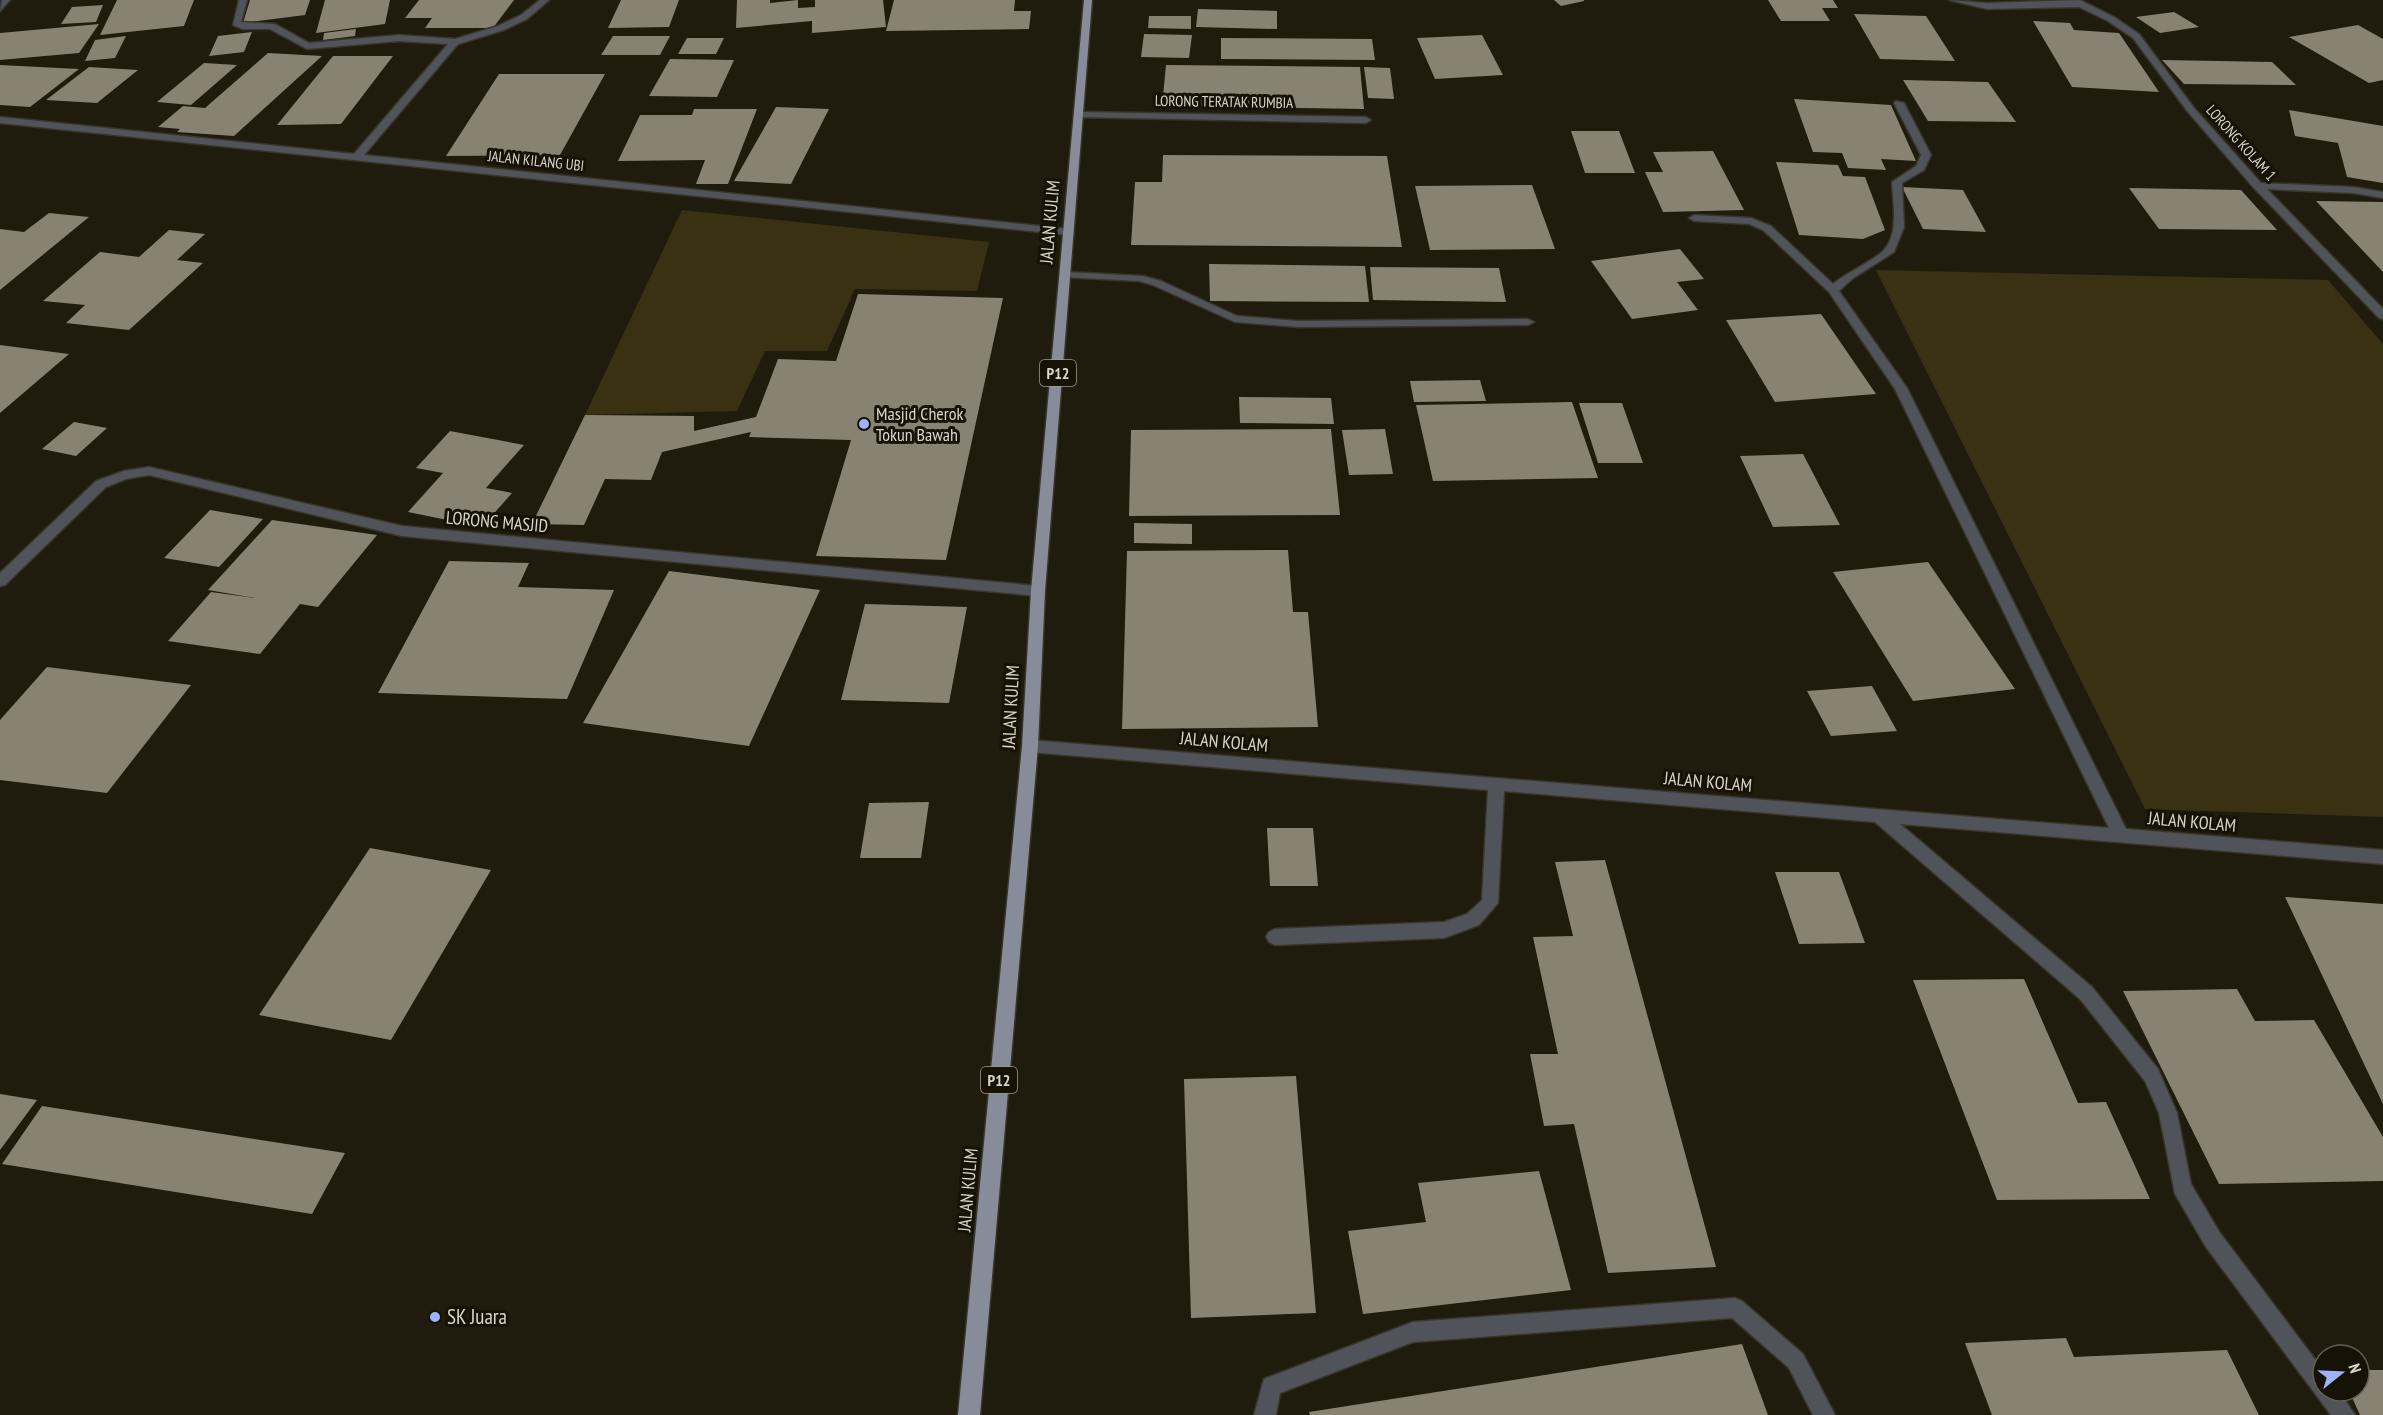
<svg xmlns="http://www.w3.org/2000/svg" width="2383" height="1415" font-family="'PT Sans Narrow',sans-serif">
	<rect width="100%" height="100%" fill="#1f1b0d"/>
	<g fill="#3a3112">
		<polygon points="682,210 989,242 977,291 855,289 827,351 765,351 737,411 585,415"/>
		<polygon points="1876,270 2328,280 2383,344 2383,817 2145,809"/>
	</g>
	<g fill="#888272">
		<polygon points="117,0 194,0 184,26 100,35"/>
		<polygon points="250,0 310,0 305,15 243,23"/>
		<polygon points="325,0 390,0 385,24 316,33"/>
		<polygon points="419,0 514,0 493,28 425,28 432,18 405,18"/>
		<polygon points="621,0 679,0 669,27 608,28"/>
		<polygon points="737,0 770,0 770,3 798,0 798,8 815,7 815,0 883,0 886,27 812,33 812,21 736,28"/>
		<polygon points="894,0 1015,0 1014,11 1031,11 1029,29 886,31"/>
		<polygon points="1554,0 1584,0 1584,1 1561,6"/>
		<polygon points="1768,0 1833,0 1838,8 1822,8 1830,21 1781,21"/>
		<polygon points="103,5 96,22 61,24 72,7"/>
		<polygon points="1198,9 1277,11 1277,29 1196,27"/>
		<polygon points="2174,12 2199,27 2160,33 2136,17"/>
		<polygon points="1854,14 1926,16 1955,61 1880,59"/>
		<polygon points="1149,16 1191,16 1191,29 1148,28"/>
		<polygon points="2033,21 2070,23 2074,30 2119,33 2159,92 2072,87"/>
		<polygon points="99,24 79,53 0,60 0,33"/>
		<polygon points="2358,25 2383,39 2383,80 2369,83 2289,37"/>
		<polygon points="356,29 355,36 323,40 324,33"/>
		<polygon points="252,32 244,52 209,56 218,36"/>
		<polygon points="1144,34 1192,35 1189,58 1141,57"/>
		<polygon points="1482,35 1503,75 1435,79 1417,38"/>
		<polygon points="126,36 115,58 85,61 95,40"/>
		<polygon points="613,36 670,36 660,55 601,55"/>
		<polygon points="687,38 724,38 716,54 678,54"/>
		<polygon points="1221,38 1372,39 1375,60 1221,59"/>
		<polygon points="268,53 322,56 234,136 177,132 180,129 158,127 183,106 205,108"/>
		<polygon points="333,56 393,56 341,124 277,125"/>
		<polygon points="670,59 734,60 717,97 649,96"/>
		<polygon points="2162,60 2272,62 2296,85 2184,84"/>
		<polygon points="204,63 237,65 191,105 157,102"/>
		<polygon points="0,65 79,69 30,107 0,105"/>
		<polygon points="1166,65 1360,67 1364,109 1162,106"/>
		<polygon points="89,67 138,70 97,103 46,100"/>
		<polygon points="1364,67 1390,68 1394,99 1368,98"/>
		<polygon points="499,74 605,74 560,155 446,156"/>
		<polygon points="1903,80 1988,82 2016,122 1928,121"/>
		<polygon points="1794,99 1891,105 1916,161 1881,159 1886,170 1848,168 1842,153 1813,152"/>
		<polygon points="776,107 829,109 791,184 734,181"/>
		<polygon points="694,109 757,109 728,184 696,184 705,160 618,161 640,115 692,115"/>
		<polygon points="2289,110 2383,126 2383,183 2347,177 2338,143 2295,136"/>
		<polygon points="1571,131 1619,131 1635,173 1585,173"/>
		<polygon points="1713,151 1744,210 1663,212 1645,172 1663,172 1653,152"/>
		<polygon points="1163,155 1387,156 1402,247 1131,245 1135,182 1162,182"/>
		<polygon points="1776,162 1838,165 1843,176 1865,177 1885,230 1863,239 1799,235"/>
		<polygon points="1532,185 1555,249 1430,250 1415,186"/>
		<polygon points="1902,187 1963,190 1986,232 1923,229"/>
		<polygon points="2129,188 2241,190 2277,230 2159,229"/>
		<polygon points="2316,201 2383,202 2383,272"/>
		<polygon points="49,213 89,217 0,290 0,229 24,232"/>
		<polygon points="169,230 205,234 177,260 203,263 129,330 66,323 85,305 43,301 100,252 139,257"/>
		<polygon points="1680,249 1704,279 1677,282 1698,310 1632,319 1591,261"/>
		<polygon points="1209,264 1365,266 1369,302 1210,301"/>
		<polygon points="1370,267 1499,268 1506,302 1373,300"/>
		<polygon points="858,294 1003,298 946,560 816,556 851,440 749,437 751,432 662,452 651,480 605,479 584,525 532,524 585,415 694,416 694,431 756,417 778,359 836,361"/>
		<polygon points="1821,314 1876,394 1775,402 1726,320"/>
		<polygon points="0,345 69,354 0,413"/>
		<polygon points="1480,380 1486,401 1414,402 1410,381"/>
		<polygon points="1239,397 1331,398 1334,424 1240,423"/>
		<polygon points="1572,402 1598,478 1433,481 1416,405"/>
		<polygon points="1579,403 1622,403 1643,463 1598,463"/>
		<polygon points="74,422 107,428 76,456 42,449"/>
		<polygon points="1331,429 1340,515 1129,516 1131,430"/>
		<polygon points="1385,429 1393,474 1349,475 1342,430"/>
		<polygon points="450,431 524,445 486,488 512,493 482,527 408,512 443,473 416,468"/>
		<polygon points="1803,454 1840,525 1773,527 1740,456"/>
		<polygon points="210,510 263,519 219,567 164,558"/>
		<polygon points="272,520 377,535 318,607 300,604 260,654 168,641 211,592 255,598 208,590"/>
		<polygon points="1134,523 1192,524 1192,544 1134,543"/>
		<polygon points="1288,550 1293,612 1308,612 1318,727 1122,729 1127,551"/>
		<polygon points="449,561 529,563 518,587 614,590 567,699 378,693"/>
		<polygon points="1928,562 2015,689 1913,701 1833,572"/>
		<polygon points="669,571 820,590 749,746 583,723"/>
		<polygon points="865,604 967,607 949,703 841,700"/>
		<polygon points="47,667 191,685 107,793 0,780 0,720"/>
		<polygon points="1872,686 1897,731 1831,736 1807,691"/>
		<polygon points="929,802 921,858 860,858 869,803"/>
		<polygon points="1267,828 1313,828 1318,886 1270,886"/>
		<polygon points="370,848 491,870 391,1040 259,1015"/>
		<polygon points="1605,860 1716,1267 1608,1273 1574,1124 1544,1126 1530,1054 1558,1054 1533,937 1573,936 1555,862"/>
		<polygon points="1775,872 1839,872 1865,943 1799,944"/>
		<polygon points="2285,897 2383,904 2383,1104"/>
		<polygon points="2024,979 2078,1103 2106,1102 2150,1199 1997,1200 1913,980"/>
		<polygon points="2237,989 2255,1021 2314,1020 2383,1137 2383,1181 2219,1184 2123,991"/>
		<polygon points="1296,1076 1316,1313 1191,1318 1184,1079"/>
		<polygon points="0,1094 37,1100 0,1150"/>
		<polygon points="42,1106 345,1153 312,1214 2,1164"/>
		<polygon points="1539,1171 1571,1290 1363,1314 1348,1231 1426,1222 1418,1183"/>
		<polygon points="2066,1338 2074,1357 2227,1350 2259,1415 1992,1415 1965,1343"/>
		<polygon points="1742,1344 1768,1415 1310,1415 1309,1412"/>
		<polygon points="2359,1370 2383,1370 2383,1415 2360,1415 2349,1391 2359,1391"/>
	</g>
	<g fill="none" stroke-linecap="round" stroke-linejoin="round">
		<defs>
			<g id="minor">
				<polygon points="2,0 10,0 0,11"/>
				<polygon points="239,0 247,0 241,22 275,24 309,43 399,35 455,39 498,26 521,15 540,0 549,0 527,19 504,30 458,44 364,155 1069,229 1074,232 1069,235 0,123 0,117 354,154 448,44 399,41 307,49 270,29 242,29 233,25"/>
				<polygon points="1949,0 1987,3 2080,0 2114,17 2139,34 2194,108 2261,183 2353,187 2383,192 2383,198 2353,193 2267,189 2383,309 2383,319 2379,318 2254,188 2188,112 2133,38 2108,21 2079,7 1987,9"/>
				<path d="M1896 101 1904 103 1931 155 1924 170 1902 183 1904 227 1894 252 1852 279 1839 291 1907 388 2126 829 2383 850V864L1900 824 2092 987 2158 1069 2177 1113 2191 1184 2220 1233 2323 1370V1391H2339L2355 1415H2331L2206 1247 2175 1194 2159 1113 2145 1081 2080 999 1875 822 1504 791 1498 903 1479 925 1444 938 1275 945 1269 942 1266 937 1269 932 1275 929 1444 922 1467 914 1482 900 1488 790 1030 752 1025 750 1022 746 1025 742 1030 740 2109 828 1895 389 1829 292 1763 230 1749 224 1694 221 1689 218 1694 215 1751 218 1771 226 1833 284C1846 273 1875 260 1884 250 1899 234 1893 202 1892 182L1916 166 1921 155 1894 103Z"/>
				<polygon points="1080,112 1366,117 1371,120 1366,123 1077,117 1077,113"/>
				<polygon points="1066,272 1143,276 1161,281 1237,316 1299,321 1528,319 1534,322 1528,325 1299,327 1235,322 1153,285 1139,281 1062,277 1060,275"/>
				<polygon points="149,467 402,526 1038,586 1045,591 1038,596 402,536 149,475 126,479 106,487 5,585 0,586 0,573 96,481 124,471"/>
				<polygon points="1735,1298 1742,1301 1803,1354 1835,1415 1813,1415 1789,1368 1732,1318 1413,1342 1280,1393 1276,1415 1254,1415 1264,1379 1413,1322"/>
			</g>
			<polygon id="major" points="1084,0 1092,0 1045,591 1038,746 980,1415 958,1415 1022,746 1031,591"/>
		</defs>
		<use href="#minor" stroke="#393528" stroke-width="3"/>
		<use href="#major" stroke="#393528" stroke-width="3"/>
		<use href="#minor" fill="#51535a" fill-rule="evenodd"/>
		<use href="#major" fill="#878c9a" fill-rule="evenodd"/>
	</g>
	<g fill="#9db4fd" stroke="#161205" stroke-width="2">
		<circle cx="864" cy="424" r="6"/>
		<circle cx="435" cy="1317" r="6"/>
	</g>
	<g text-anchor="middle" stroke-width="6" stroke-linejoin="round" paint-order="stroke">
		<g font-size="15" fill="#d8d5cc" stroke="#161205">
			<text transform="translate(1224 102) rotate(1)" y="5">LORONG TERATAK RUMBIA</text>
			<text transform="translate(2241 143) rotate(48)" y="5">LORONG KOLAM 1</text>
			<text transform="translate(536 161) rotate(6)" y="5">JALAN KILANG UBI</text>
		</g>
		<g fill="#161205" stroke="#9e9a90" stroke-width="1.5">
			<rect x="1040" y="360" width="36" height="26" rx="4.5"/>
			<rect x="981" y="1067" width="36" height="26" rx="4.5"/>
		</g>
		<g font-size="16" font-weight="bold" fill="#d8d5cc">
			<text x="1058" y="379">P12</text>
			<text x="999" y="1086">P12</text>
		</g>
		<g font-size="18" fill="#d8d5cc" stroke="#161205">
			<text transform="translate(1050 222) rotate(-85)" y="6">JALAN KULIM</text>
			<text transform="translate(497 522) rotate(5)" y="6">LORONG MASJID</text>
			<text transform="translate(1011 707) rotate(-87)" y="6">JALAN KULIM</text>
			<text transform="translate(1224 742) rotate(5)" y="6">JALAN KOLAM</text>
			<text transform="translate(1708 782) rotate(5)" y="6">JALAN KOLAM</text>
			<text transform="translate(2192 822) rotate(5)" y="6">JALAN KOLAM</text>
			<text transform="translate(968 1190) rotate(-85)" y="6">JALAN KULIM</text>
		</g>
		<g font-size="18" fill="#d8d5cc" stroke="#161205" text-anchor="start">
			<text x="876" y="420">Masjid Cherok<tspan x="876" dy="21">Tokun Bawah</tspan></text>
		</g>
		<g font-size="21" fill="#d8d5cc" stroke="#161205" text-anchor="start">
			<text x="447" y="1324">SK Juara</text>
		</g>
	</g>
	<g transform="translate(2341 1373) rotate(72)"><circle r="28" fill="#161205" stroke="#646055" stroke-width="1.5"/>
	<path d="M0-4.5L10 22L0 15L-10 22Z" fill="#9db4fd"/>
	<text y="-9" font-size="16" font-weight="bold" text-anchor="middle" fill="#d8d5cc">N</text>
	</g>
</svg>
